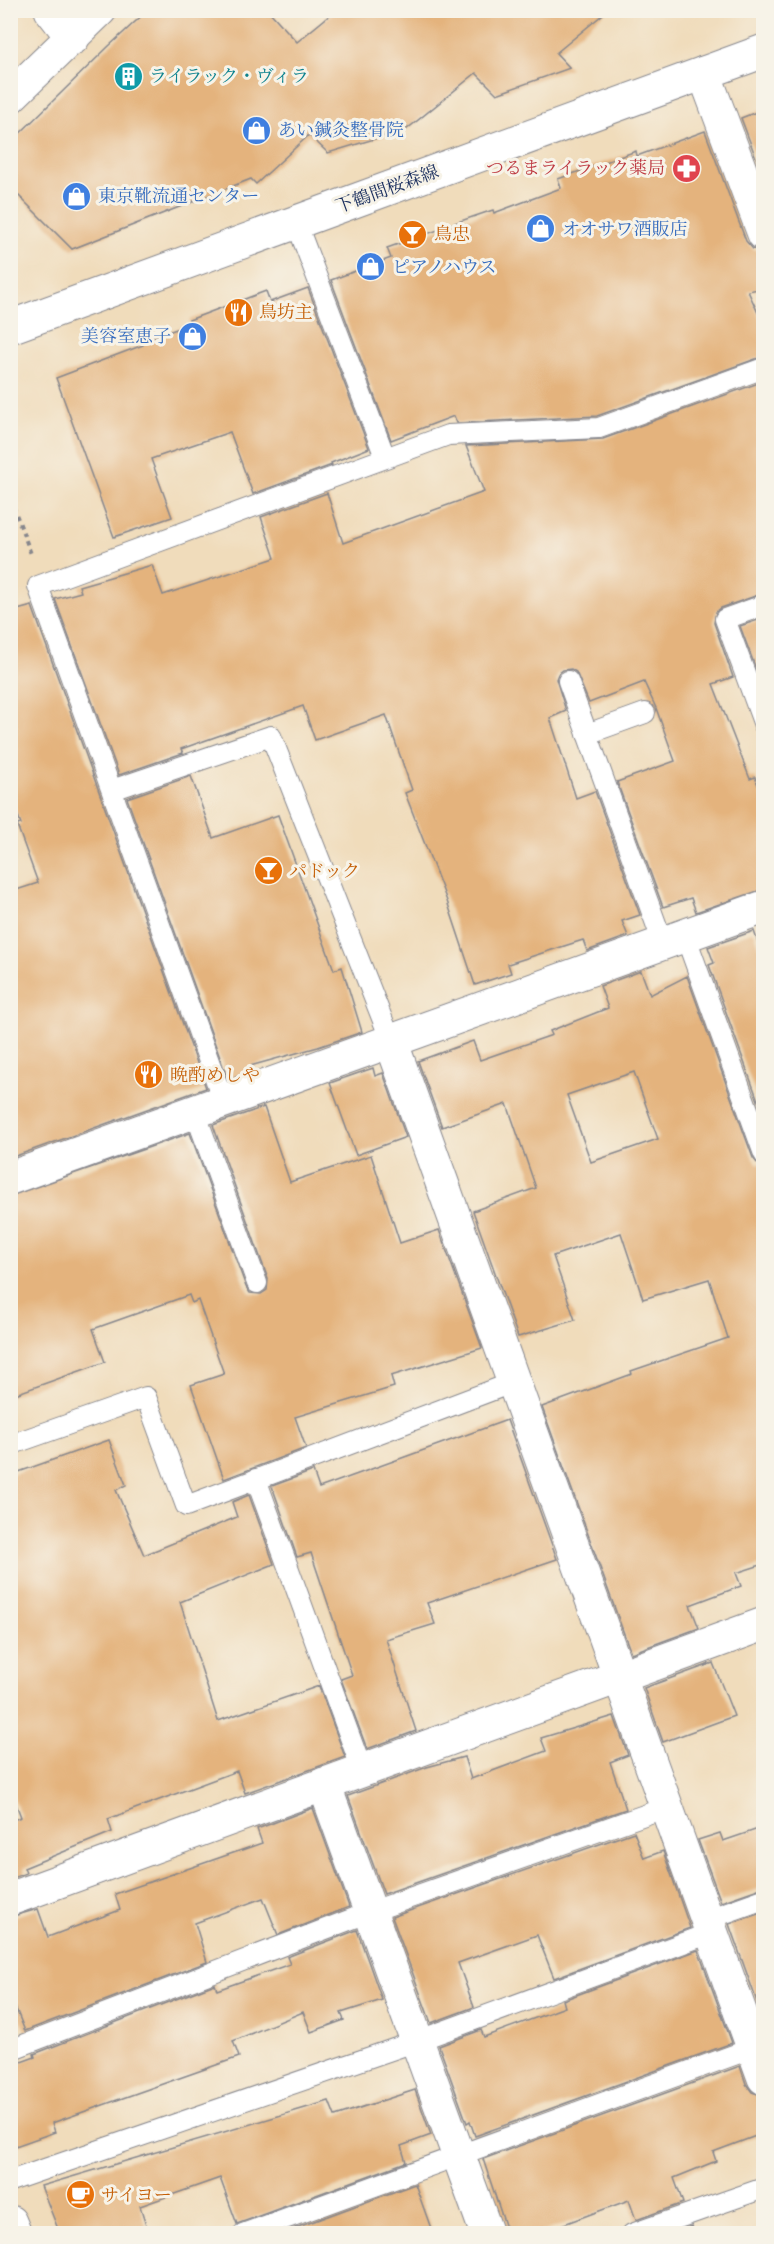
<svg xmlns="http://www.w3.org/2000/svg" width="774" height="2244" font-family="Vollkorn,'Noto Serif JP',serif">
	<rect width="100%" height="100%" fill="#f7f3e8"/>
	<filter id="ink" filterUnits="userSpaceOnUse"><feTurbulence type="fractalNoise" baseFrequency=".0167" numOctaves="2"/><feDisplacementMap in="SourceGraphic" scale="12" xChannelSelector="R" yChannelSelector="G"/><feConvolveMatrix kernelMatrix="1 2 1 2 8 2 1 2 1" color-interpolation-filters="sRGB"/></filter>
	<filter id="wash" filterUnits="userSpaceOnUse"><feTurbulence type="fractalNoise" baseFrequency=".008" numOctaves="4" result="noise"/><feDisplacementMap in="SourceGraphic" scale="24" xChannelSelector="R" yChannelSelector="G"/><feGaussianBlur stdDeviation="1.35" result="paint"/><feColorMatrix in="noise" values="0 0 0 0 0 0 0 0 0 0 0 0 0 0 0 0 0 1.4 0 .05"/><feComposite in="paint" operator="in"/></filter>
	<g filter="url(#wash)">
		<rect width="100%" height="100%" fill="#f0dcbb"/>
		<g id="blocks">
			<g fill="#e4b37d" fill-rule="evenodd">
				<polygon points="148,10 268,10 297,42 336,10 608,10 556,53 570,68 497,94 476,73 407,129 328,153 309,135 256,184 251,179 72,249 10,187 10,143 109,46"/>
				<polygon points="764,109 764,179 741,118"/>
				<polygon points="705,131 746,241 753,249 764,252 764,288 748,291 764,326 764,356 597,416 457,423 454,416 391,440 331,280 391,258 387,248 441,229 440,228 493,210 494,213 561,188 558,179 636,151 637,156"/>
				<polygon points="308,288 369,448 331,463 332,465 253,494 230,432 151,459 172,517 114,537 56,378 143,345 142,341 191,324 189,320 266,291 270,302"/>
				<polygon points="764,381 764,593 721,608 716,612 714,623 733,677 713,684 750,779 755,777 764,801 764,889 696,912 691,898 663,907 617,782 675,761 656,708 644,682 589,703 576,672 571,669 563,670 558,674 556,679 566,711 550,718 576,798 595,791 640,915 622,921 628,936 587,951 583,940 508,964 511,973 475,985 447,901 405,793 412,790 386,715 315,740 303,706 181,749 183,753 119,775 55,599 81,592 79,586 152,565 163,595 275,558 261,517 327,493 343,543 484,492 466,446 603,439"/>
				<polygon points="32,606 206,1088 10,1158 10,892 38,883 17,825 21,824 10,794 10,612"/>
				<polygon points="764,618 764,667 756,669 740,626"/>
				<polygon points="191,776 213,838 278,815 334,970 342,967 362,1032 318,1047 250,1066 252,1071 228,1080 127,798"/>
				<polygon points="754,931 764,960 764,1117 709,965 714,963 708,947"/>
				<path d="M641 971 650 995 687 976 753 1158 757 1163 764 1166V1564L736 1573 741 1586 690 1605 699 1628 631 1653 542 1407 632 1374 631 1371 728 1338 709 1279 643 1299 621 1233 553 1256 575 1320 518 1337 473 1211 536 1188 507 1104 442 1127 418 1061 473 1041 480 1060 552 1035 550 1031 608 1008 600 986ZM634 1072 658 1139 591 1162 567 1095Z"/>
				<polygon points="373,1068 375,1076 383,1073 406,1137 356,1155 330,1083"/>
				<polygon points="264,1107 290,1182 371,1155 400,1243 439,1230 482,1348 391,1376 394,1387 295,1417 306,1448 224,1479 191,1385 224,1374 198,1300 192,1303 189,1295 93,1329 105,1362 10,1396 10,1196 190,1133 246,1287 250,1293 261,1294 267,1290 268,1279 213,1125"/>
				<polygon points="507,1420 557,1559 427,1603 435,1624 386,1639 416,1731 367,1749 341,1679 352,1675 311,1553 297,1557 272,1486 313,1471 319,1488"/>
				<polygon points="109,1440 126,1485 116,1490 144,1555 237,1517 232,1502 249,1495 274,1564 180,1602 218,1721 319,1686 345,1757 245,1793 237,1771 108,1819 112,1832 24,1868 26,1873 10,1879 10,1821 21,1817 10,1788 10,1475"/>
				<polygon points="713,1663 734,1716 663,1742 644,1688"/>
				<polygon points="614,1716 628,1755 610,1762 626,1809 384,1894 348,1796 427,1767 464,1757 471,1779 546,1751 541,1738"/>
				<polygon points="313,1808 349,1907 278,1935 263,1898 195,1923 207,1962 25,2031 10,1994 10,1917 38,1909 48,1937 120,1910 115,1894 262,1843 257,1829"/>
				<polygon points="764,1827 764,1887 721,1902 698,1840 720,1833 723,1841"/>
				<polygon points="634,1832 644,1858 663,1851 690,1928 554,1978 537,1935 458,1963 474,2007 431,2023 392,1917"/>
				<polygon points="764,1912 764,2021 729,1924"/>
				<polygon points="357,1930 382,2000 341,2013 344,2020 311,2032 303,2012 233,2041 239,2057 52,2123 55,2132 10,2148 10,2066 35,2057 34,2054 215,1984 217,1990 290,1964 287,1957"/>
				<polygon points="698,1950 732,2043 475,2136 470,2121 467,2123 439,2046 481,2030 484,2037 565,2007 563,2000"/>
				<polygon points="740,2066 746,2084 752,2092 764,2096 764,2133 713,2152 716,2161 674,2178 683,2203 636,2220 629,2200 537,2234 508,2234 483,2159"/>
				<polygon points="415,2090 431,2135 401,2146 406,2162 237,2224 220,2178 140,2206 149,2234 60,2234 41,2186 329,2101 335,2116"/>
				<polygon points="415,2184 433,2234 279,2234"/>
				<polygon points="692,2226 695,2234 670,2234"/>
			</g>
		</g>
	</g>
	<g filter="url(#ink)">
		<use href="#blocks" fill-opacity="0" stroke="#86868c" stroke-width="1.5"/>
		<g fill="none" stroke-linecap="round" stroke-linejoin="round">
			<defs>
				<g id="service">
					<polyline points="296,222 385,457"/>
					<polyline points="764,605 725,619 764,725"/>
					<polyline points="568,681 663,943"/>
					<polyline points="587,734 645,713"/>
					<polyline points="112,790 271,736 391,1041"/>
					<polyline points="685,935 764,1154"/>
					<polyline points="224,1103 38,586 448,435 599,428 764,368"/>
					<polyline points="195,1112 257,1283"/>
					<polyline points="10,1445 146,1397 186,1506 514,1382"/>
					<polyline points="256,1479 362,1770"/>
					<polyline points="708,1919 764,1899"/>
					<polyline points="10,2050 370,1912 667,1807"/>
					<polyline points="10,2181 417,2041 713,1932"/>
					<polyline points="243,2234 753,2048"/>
					<polyline points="632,2234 764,2188"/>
				</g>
				<g id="minor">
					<polyline points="51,10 73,38"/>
					<polyline points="704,73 764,234"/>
					<polyline points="391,1041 764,2078"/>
					<polyline points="10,1178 764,907"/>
					<polyline points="324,1784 487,2234"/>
					<polyline points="10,1899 764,1624"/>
					<polyline points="10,2222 15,2234"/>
				</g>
				<g id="tertiary">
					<polyline points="10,97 100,10"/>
					<polyline points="10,327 764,51"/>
				</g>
			</defs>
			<use href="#service" stroke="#86868c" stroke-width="22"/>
			<use href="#minor" stroke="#86868c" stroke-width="35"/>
			<use href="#tertiary" stroke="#86868c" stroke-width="35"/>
			<polyline stroke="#86868c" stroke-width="4" stroke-dasharray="4.5 4.5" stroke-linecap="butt" points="10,498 31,554"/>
			<use href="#service" stroke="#fff" stroke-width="20"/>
			<use href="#minor" stroke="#fff" stroke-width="33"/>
			<use href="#tertiary" stroke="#fff" stroke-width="33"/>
		</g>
	</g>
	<defs>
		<symbol id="building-disc" viewBox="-11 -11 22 22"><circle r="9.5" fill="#0f9aa8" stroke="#f7f3e8"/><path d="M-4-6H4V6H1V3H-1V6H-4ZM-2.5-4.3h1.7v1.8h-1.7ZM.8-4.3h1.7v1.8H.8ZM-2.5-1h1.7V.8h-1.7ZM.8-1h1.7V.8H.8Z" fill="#fff"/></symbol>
		<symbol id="shop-disc" viewBox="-11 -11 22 22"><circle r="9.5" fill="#3f7fe0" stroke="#f7f3e8"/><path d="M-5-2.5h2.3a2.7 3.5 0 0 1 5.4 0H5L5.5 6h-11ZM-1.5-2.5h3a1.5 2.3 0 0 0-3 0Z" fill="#fff"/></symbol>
		<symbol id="pharmacy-disc" viewBox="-11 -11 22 22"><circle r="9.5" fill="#e0444e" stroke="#f7f3e8"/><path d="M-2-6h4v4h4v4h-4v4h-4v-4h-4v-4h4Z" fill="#fff"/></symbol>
		<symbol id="bar-disc" viewBox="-11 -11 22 22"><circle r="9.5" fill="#e8710a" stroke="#f7f3e8"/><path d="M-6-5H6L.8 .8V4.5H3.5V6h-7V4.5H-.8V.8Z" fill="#fff"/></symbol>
		<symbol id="restaurant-disc" viewBox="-11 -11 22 22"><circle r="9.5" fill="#e8710a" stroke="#f7f3e8"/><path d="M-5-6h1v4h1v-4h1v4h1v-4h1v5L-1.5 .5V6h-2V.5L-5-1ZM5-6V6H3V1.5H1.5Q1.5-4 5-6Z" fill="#fff"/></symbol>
		<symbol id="cafe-disc" viewBox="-11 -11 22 22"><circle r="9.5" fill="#e8710a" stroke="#f7f3e8"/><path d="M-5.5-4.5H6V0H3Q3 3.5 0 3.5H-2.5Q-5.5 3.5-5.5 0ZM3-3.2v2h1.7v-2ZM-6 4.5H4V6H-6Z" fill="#fff"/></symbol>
	</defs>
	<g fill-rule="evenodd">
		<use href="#building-disc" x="112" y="60" width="33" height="33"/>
		<use href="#shop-disc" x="240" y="114" width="33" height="33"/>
		<use href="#pharmacy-disc" x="670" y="152" width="33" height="33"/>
		<use href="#shop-disc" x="60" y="180" width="33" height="33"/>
		<use href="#shop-disc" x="524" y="212" width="33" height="33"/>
		<use href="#bar-disc" x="396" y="218" width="33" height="33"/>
		<use href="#shop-disc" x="354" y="250" width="33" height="33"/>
		<use href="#restaurant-disc" x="222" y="296" width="33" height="33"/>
		<use href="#shop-disc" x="176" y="320" width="33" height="33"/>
		<use href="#bar-disc" x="252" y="854" width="33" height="33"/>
		<use href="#restaurant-disc" x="132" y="1058" width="33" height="33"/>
		<use href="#cafe-disc" x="64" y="2178" width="33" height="33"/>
	</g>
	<g text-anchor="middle" stroke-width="6" stroke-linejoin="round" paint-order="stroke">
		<g font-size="18" fill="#0d838f" stroke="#f7f3e8" text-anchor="start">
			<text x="149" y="82">ライラック・ヴィラ</text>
		</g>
		<g font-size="18" fill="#366cbe" stroke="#f7f3e8" text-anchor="start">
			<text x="278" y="136">あい鍼灸整骨院</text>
			<text x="98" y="202">東京靴流通センター</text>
			<text x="562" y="235">オオサワ酒販店</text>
			<text x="392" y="273">ピアノハウス</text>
			<text x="171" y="342" text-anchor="end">美容室恵子</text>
		</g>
		<g font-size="18" fill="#be3a42" stroke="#f7f3e8" text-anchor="end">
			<text x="665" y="174">つるまライラック薬局</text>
		</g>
		<g font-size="18" fill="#1b2f5e" stroke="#f7f3e8">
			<text transform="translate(387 189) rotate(-20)" y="6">下鶴間桜森線</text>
		</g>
		<g font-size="18" fill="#c56008" stroke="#f7f3e8" text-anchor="start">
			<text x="434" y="240">鳥忠</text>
			<text x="259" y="318">鳥坊主</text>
			<text x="289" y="877">パドック</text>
			<text x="170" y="1081">晩酌めしや</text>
			<text x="101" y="2201">サイヨー</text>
		</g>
	</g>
	<rect width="774" height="2244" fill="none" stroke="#f7f3e8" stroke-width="36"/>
</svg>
